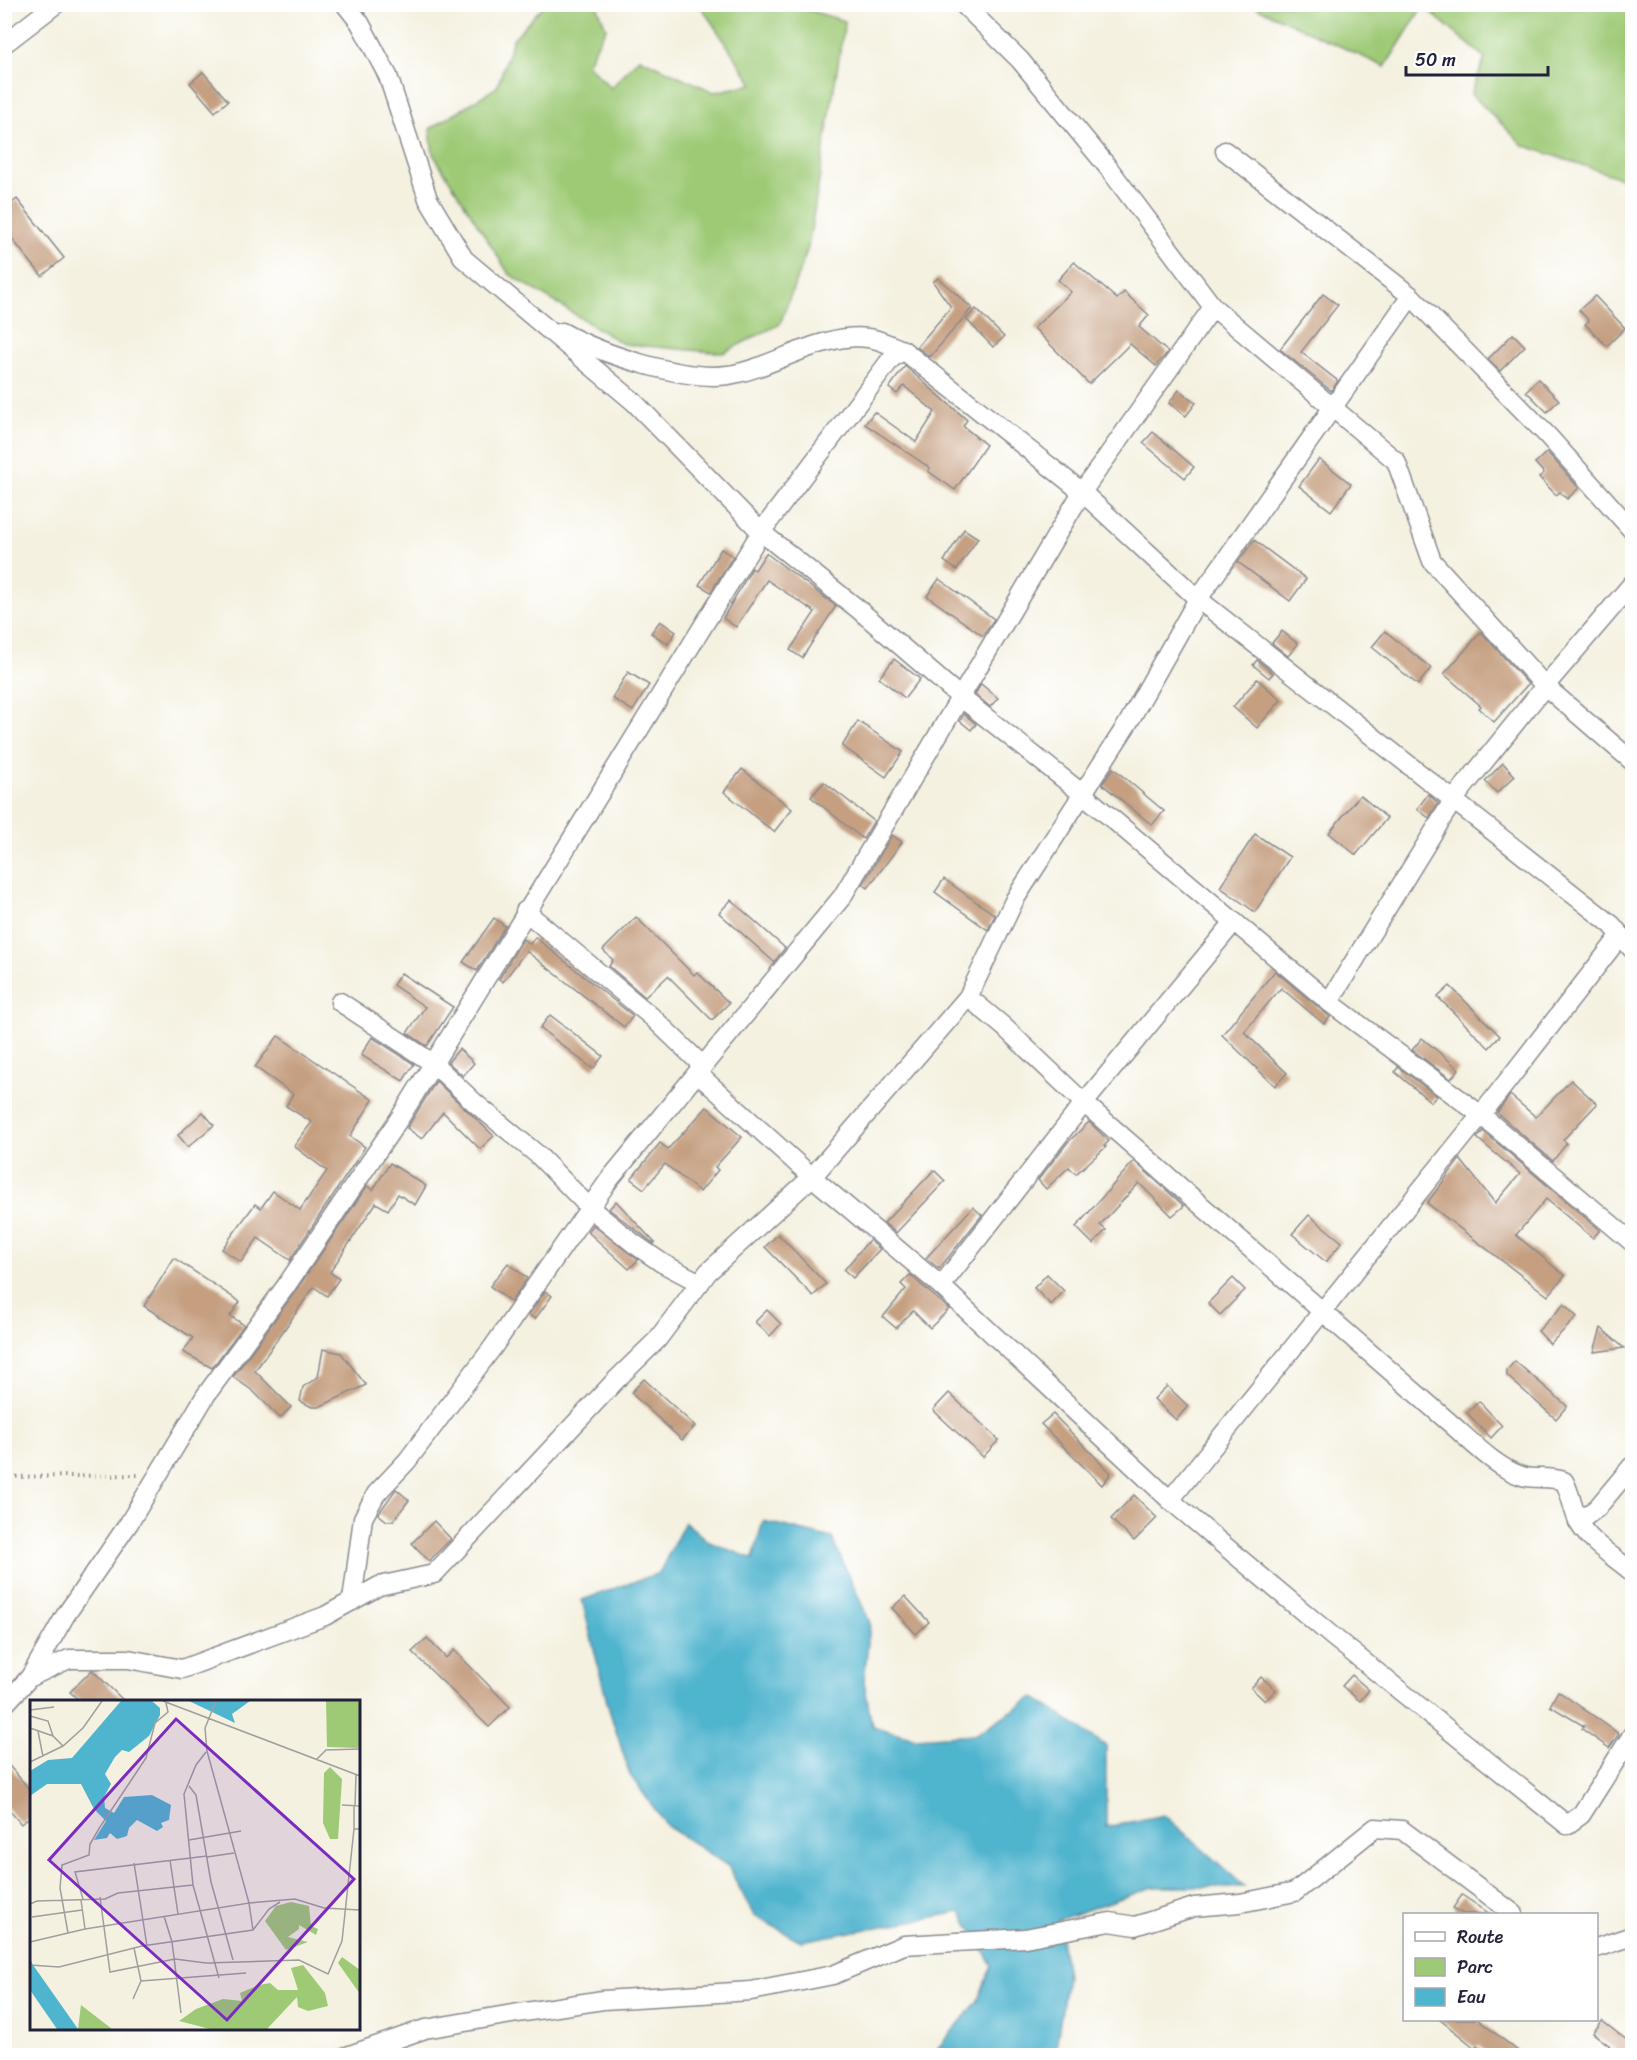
<svg xmlns="http://www.w3.org/2000/svg" width="1637" height="2060" font-family="Sriracha,sans-serif">
	<rect width="100%" height="100%" fill="#fff"/>
	<filter id="ink" filterUnits="userSpaceOnUse"><feTurbulence type="fractalNoise" baseFrequency=".0167" numOctaves="2"/><feDisplacementMap in="SourceGraphic" scale="12" xChannelSelector="R" yChannelSelector="G"/><feConvolveMatrix kernelMatrix="1 2 1 2 8 2 1 2 1" color-interpolation-filters="sRGB"/></filter>
	<filter id="wash" filterUnits="userSpaceOnUse"><feTurbulence type="fractalNoise" baseFrequency=".008" numOctaves="4" result="noise"/><feDisplacementMap in="SourceGraphic" scale="24" xChannelSelector="R" yChannelSelector="G"/><feGaussianBlur stdDeviation="1.35" result="paint"/><feColorMatrix in="noise" values="0 0 0 0 0 0 0 0 0 0 0 0 0 0 0 0 0 1.4 0 .05"/><feComposite in="paint" operator="in"/></filter>
	<g filter="url(#wash)">
		<rect width="100%" height="100%" fill="#f4f1e0"/>
		<g fill="#9eca76" stroke="#607658" stroke-width="1.5">
			<polygon points="544,5 597,5 606,28 587,64 611,88 639,58 714,92 753,84 700,5 791,5 845,21 808,248 780,324 723,353 623,344 509,274 433,154 430,129 497,87 513,39"/>
			<polygon points="1251,5 1632,5 1632,182 1523,145 1471,94 1485,58 1423,6 1385,67"/>
		</g>
		<polygon fill="#4fb4ce" stroke="#386b84" stroke-width="1.5" points="763,1521 832,1538 870,1623 864,1681 872,1726 915,1738 976,1734 1034,1697 1106,1746 1106,1827 1164,1815 1245,1887 1153,1887 1058,1920 1067,1976 1055,2055 932,2055 977,2002 992,1965 961,1912 801,1941 754,1916 728,1866 667,1826 630,1775 608,1706 582,1600 659,1573 685,1522 709,1542 753,1559"/>
		<g id="blocks">
			<g fill="#c59f80">
				<polygon points="203,72 228,101 215,112 190,83"/>
				<polygon points="17,199 64,258 42,276 4,229 4,209"/>
				<polygon points="1074,262 1117,299 1124,292 1149,315 1139,327 1168,352 1156,366 1130,344 1089,384 1034,328 1071,292 1058,280"/>
				<polygon points="938,278 972,308 930,357 917,347 951,307 933,282"/>
				<polygon points="1323,294 1338,305 1301,352 1338,381 1331,391 1280,349"/>
				<polygon points="1595,296 1625,328 1607,346 1585,324 1589,321 1579,310"/>
				<polygon points="976,309 1004,337 993,347 966,319"/>
				<polygon points="1513,334 1525,346 1500,371 1488,359"/>
				<polygon points="905,366 967,420 963,426 986,445 955,490 928,471 930,468 865,424 874,412 916,442 935,412 904,386 897,394 889,388"/>
				<polygon points="1538,379 1559,400 1547,412 1526,391"/>
				<polygon points="1179,390 1196,403 1186,416 1169,403"/>
				<polygon points="1153,432 1194,467 1185,478 1143,443"/>
				<polygon points="1547,452 1579,488 1567,499 1560,492 1556,495 1539,477 1544,473 1535,463"/>
				<polygon points="1319,459 1351,484 1331,511 1299,486"/>
				<polygon points="964,529 978,538 957,570 944,561"/>
				<polygon points="1254,540 1306,579 1290,601 1238,562"/>
				<polygon points="721,549 733,556 711,592 699,585"/>
				<polygon points="766,553 836,606 802,658 790,650 815,612 767,580 736,627 723,618 752,568 755,570"/>
				<polygon points="939,579 994,619 983,636 927,596"/>
				<polygon points="660,621 676,632 668,644 651,633"/>
				<polygon points="1282,631 1298,644 1288,656 1272,643"/>
				<polygon points="1385,631 1431,668 1418,685 1372,647"/>
				<polygon points="1481,632 1528,684 1494,722 1479,708 1481,706 1444,674"/>
				<polygon points="894,659 920,679 905,698 879,678"/>
				<polygon points="1257,660 1273,673 1269,678 1253,665"/>
				<polygon points="628,672 649,685 633,711 612,698"/>
				<polygon points="1257,679 1281,700 1257,728 1233,707"/>
				<polygon points="981,684 998,698 990,707 975,694"/>
				<polygon points="964,714 976,724 971,730 960,721"/>
				<polygon points="858,721 903,752 886,777 842,746"/>
				<polygon points="1503,763 1515,776 1497,793 1485,781"/>
				<polygon points="1113,768 1164,811 1152,825 1102,784"/>
				<polygon points="742,769 792,809 774,832 724,792"/>
				<polygon points="824,782 874,821 863,839 811,797"/>
				<polygon points="1428,794 1438,803 1429,818 1417,809"/>
				<polygon points="1360,795 1387,818 1356,855 1329,833"/>
				<polygon points="1255,834 1290,857 1255,912 1220,887"/>
				<polygon points="892,835 902,842 868,888 863,884"/>
				<polygon points="944,879 995,915 988,930 935,892"/>
				<polygon points="731,900 785,948 774,962 719,913"/>
				<polygon points="636,917 694,975 697,972 729,1003 712,1020 668,976 645,997 609,966 613,960 603,950"/>
				<polygon points="494,918 505,926 477,971 463,962"/>
				<polygon points="535,937 633,1016 624,1027 526,951 503,982 499,979 523,939 530,944"/>
				<polygon points="1275,971 1330,1017 1324,1024 1281,988 1244,1032 1287,1073 1275,1086 1222,1035"/>
				<polygon points="401,973 453,1007 427,1046 407,1033 425,1007 393,985"/>
				<polygon points="1450,986 1500,1036 1489,1048 1438,997"/>
				<polygon points="550,1015 603,1056 593,1069 540,1028"/>
				<polygon points="278,1036 373,1100 350,1136 365,1147 290,1260 258,1238 241,1262 222,1249 255,1204 261,1208 273,1191 300,1210 327,1171 294,1146 312,1122 286,1106 293,1094 255,1067"/>
				<polygon points="372,1037 414,1064 403,1081 361,1055"/>
				<polygon points="1422,1038 1459,1069 1451,1079 1412,1050"/>
				<polygon points="459,1049 474,1063 463,1076 448,1062"/>
				<polygon points="1398,1067 1437,1096 1431,1102 1395,1072"/>
				<polygon points="1571,1080 1597,1104 1563,1140 1567,1143 1553,1161 1497,1113 1510,1095 1536,1117"/>
				<polygon points="436,1081 494,1136 480,1149 443,1112 422,1139 407,1128"/>
				<polygon points="707,1107 742,1137 715,1167 718,1170 700,1192 665,1164 644,1189 631,1179 660,1143 668,1149"/>
				<polygon points="203,1112 214,1125 188,1147 178,1135"/>
				<polygon points="1089,1122 1109,1141 1104,1146 1106,1147 1076,1174 1069,1167 1046,1189 1038,1180 1068,1142"/>
				<polygon points="1483,1131 1600,1230 1593,1238 1546,1199 1516,1235 1565,1276 1548,1296 1427,1203 1460,1159 1495,1203 1520,1174 1477,1138"/>
				<polygon points="1134,1161 1184,1206 1172,1216 1139,1183 1100,1225 1106,1230 1093,1244 1076,1227"/>
				<polygon points="390,1163 426,1186 415,1205 398,1194 388,1210 376,1203 330,1272 339,1279 327,1296 314,1287 255,1371 291,1407 280,1418 253,1391 233,1377 295,1292 367,1186 373,1190"/>
				<polygon points="934,1170 945,1181 896,1233 884,1223"/>
				<polygon points="616,1201 655,1243 654,1244 609,1209"/>
				<polygon points="973,1207 982,1215 939,1269 926,1258"/>
				<polygon points="1309,1215 1342,1242 1326,1262 1292,1234"/>
				<polygon points="593,1225 638,1260 629,1269 588,1232"/>
				<polygon points="778,1234 826,1284 813,1296 765,1247"/>
				<polygon points="869,1240 880,1249 853,1278 844,1270"/>
				<polygon points="174,1258 240,1302 230,1316 244,1325 212,1368 183,1352 193,1338 144,1306"/>
				<polygon points="508,1263 527,1278 511,1302 490,1286"/>
				<polygon points="1047,1274 1064,1291 1051,1305 1034,1288"/>
				<polygon points="910,1275 949,1309 930,1328 913,1311 896,1328 883,1317 906,1289 901,1284"/>
				<polygon points="1233,1278 1245,1290 1220,1315 1208,1303"/>
				<polygon points="545,1291 552,1296 535,1319 529,1315"/>
				<polygon points="1564,1304 1577,1317 1550,1344 1538,1331"/>
				<polygon points="767,1310 781,1324 770,1336 755,1322"/>
				<polygon points="1601,1328 1624,1348 1594,1352"/>
				<polygon points="323,1349 341,1353 366,1385 319,1407 312,1407 300,1401 303,1387 318,1377"/>
				<polygon points="1515,1361 1567,1406 1556,1419 1507,1376 1507,1370"/>
				<polygon points="644,1379 695,1426 682,1440 631,1393"/>
				<polygon points="1167,1386 1188,1406 1176,1420 1154,1399"/>
				<polygon points="949,1393 999,1440 983,1457 933,1410"/>
				<polygon points="1479,1401 1502,1426 1491,1438 1467,1413"/>
				<polygon points="1053,1414 1111,1473 1102,1485 1041,1424"/>
				<polygon points="396,1489 409,1500 393,1521 387,1521 378,1514"/>
				<polygon points="1134,1495 1157,1518 1134,1541 1111,1519"/>
				<polygon points="434,1521 451,1539 429,1561 412,1543"/>
				<polygon points="905,1596 929,1622 916,1634 892,1608"/>
				<polygon points="427,1638 446,1658 454,1650 510,1707 489,1727 412,1652"/>
				<polygon points="92,1670 124,1701 80,1701 70,1692"/>
				<polygon points="1352,1675 1369,1690 1360,1701 1342,1686"/>
				<polygon points="1261,1677 1276,1690 1265,1701 1251,1688"/>
				<polygon points="1558,1691 1619,1734 1609,1748 1582,1729 1584,1726 1550,1706"/>
				<polygon points="4,1760 32,1792 32,1815 21,1824 4,1804"/>
				<polygon points="1462,1895 1490,1914 1463,1914 1453,1908"/>
				<polygon points="1439,2019 1477,2019 1523,2055 1491,2055 1477,2045 1475,2048"/>
				<polygon points="1602,2021 1632,2044 1632,2055 1622,2055 1593,2033"/>
			</g>
		</g>
	</g>
	<g filter="url(#ink)">
		<use href="#blocks" fill-opacity="0" stroke="#8b8a8e" stroke-width="1.5"/>
		<g fill="none" stroke-linecap="round" stroke-linejoin="round">
			<defs>
				<g id="minor">
					<polyline points="963,4 1020,60 1107,166 1213,307 1396,461 1432,561 1545,686 1632,761"/>
					<polyline points="4,44 56,4"/>
					<polyline points="1225,151 1411,296 1548,436 1632,530"/>
					<path d="M562 332C601 354 683 381 728 375 771 369 822 332 868 338 879 339 892 346 903 350L1082 492 1198 599 1612 925 1632 949"/>
					<polyline points="903,350 891,359 761,532 858,609 959,696 1084,795 1329,1002 1481,1115 1632,1242"/>
					<polyline points="525,911 652,1017 703,1066"/>
					<path d="M968 997 1003 1026 1084 1103 1450 1423C1471 1441 1496 1468 1522 1476 1535 1480 1548 1476 1564 1481 1571 1494 1572 1507 1578 1521 1587 1541 1616 1558 1632 1572"/>
					<polyline points="340,1002 434,1064 475,1103 538,1155 590,1208 633,1243 662,1263 700,1283"/>
					<polyline points="1329,1002 1454,799 1545,686 1632,584"/>
					<polyline points="697,1073 812,1177 941,1286 1170,1500 1332,1636 1567,1825 1581,1815 1632,1735"/>
					<polyline points="941,1286 1084,1103 1234,922"/>
					<polyline points="1170,1500 1481,1115 1621,935"/>
					<polyline points="1578,1522 1597,1508 1632,1466"/>
					<polyline points="352,1601 363,1518 376,1494 407,1461 493,1347 609,1180 842,897 1082,492 1213,307"/>
					<polyline points="30,1677 69,1659 128,1659 182,1669 325,1616 379,1586 434,1574 616,1380 657,1340 708,1272 812,1177 968,997 1015,899 1128,723 1198,599 1411,296"/>
					<polyline points="4,1705 30,1677 65,1616 129,1523 206,1395 286,1286 401,1116 761,532 633,401 464,259 428,199 388,76 360,23 345,4"/>
					<polyline points="1596,1948 1632,1936"/>
					<polyline points="347,2056 425,2029 512,2014 603,2000 751,1991 833,1975 904,1945 1025,1938 1110,1922 1135,1926 1194,1907 1240,1903 1295,1892 1375,1828 1402,1830 1514,1914"/>
				</g>
			</defs>
			<use href="#minor" stroke="#8b8a8e" stroke-width="21"/>
			<polyline stroke="#8b8a8e" stroke-width="4" stroke-dasharray="1.5 4.5" stroke-linecap="butt" points="4,1477 139,1475"/>
			<use href="#minor" stroke="#fff" stroke-width="18"/>
		</g>
	</g>
	<g transform="translate(30 1700)">
		<rect width="330" height="330" fill="#f4f1e0"/>
		<path d="M296 1H330V48L297 47ZM300 67 312 79 308 139H300L293 123 294 73ZM261 202 279 206 281 226 288 229 286 235 269 225V229L258 237 278 242 256 250 235 221 246 206ZM312 257 330 270V294L308 263ZM273 265 295 293 298 306 278 311 268 307 267 297 237 329H180L149 321 166 309 193 299 212 301 210 293 229 285 240 283 248 290H268L261 268ZM51 305 82 329H48Z" fill="#9eca76"/>
		<path d="M91 1H122L130 8V15L119 36 99 52 92 50 85 57 75 74 81 84 74 97 75 108 84 113 94 97 122 95 141 105 139 120 131 123 133 127 127 131 107 120 99 128 97 136 87 139 80 133 77 138 64 140 76 121 64 109 51 84H17L0 96V71L18 60 42 58ZM159 1H220L202 14 205 23ZM0 259 3 265 48 329H27L0 290Z" fill="#4fb4ce"/>
		<path fill="none" stroke="#a09e9e" stroke-width="1.5" d="M133 1 330 76M186 1 175 28 177 51 219 203 265 199 294 208 330 210M0 10 24 7M0 16 18 21 23 36M0 28 23 36 33 46M8 31 13 57M176 52 166 65 154 94 163 185 189 278M287 59 296 50 330 49M0 62 33 46 53 28 72 1M159 86 166 95 181 182 203 260M312 105 330 106M325 106 326 75M324 129V106M159 140 211 131M177 157 204 153M140 160 148 214M104 163 117 246M70 197 80 272 145 259 176 263 269 260 298 274 312 241 324 129H330M53 199 45 172 177 156M51 200 55 229M0 204 7 201 75 199 88 193 163 185M134 216 142 242 151 313M2 217 52 210M38 233 30 188 32 165 59 155 60 144 70 127 116 58 125 23 138 12 136 3M0 242 55 229 219 203 223 230M0 265 29 267 112 246 223 230 239 209 250 202M111 281 216 273M103 299 111 281 104 248"/>
		<path fill="#7b2cbf" fill-opacity="0.15" stroke="#7b2cbf" stroke-width="3" d="M146 19 324 179 197 320 19 160Z"/>
		<rect width="330" height="330" fill="none" stroke="#22223b" stroke-width="3"/>
	</g>
	<rect width="1637" height="2060" fill="none" stroke="#fff" stroke-width="24"/>
	<rect x="1403" y="1913" width="195" height="108" fill="#ffffff" stroke="#a7a7b1" stroke-width="1.5"/>
	<rect x="1415" y="1932" width="30" height="9" fill="#ffffff" stroke="#a7a7b1" stroke-width="1.5"/>
	<text x="1457" y="1943" font-size="18" fill="#22223b">Route</text>
	<rect x="1415" y="1958" width="30" height="18" fill="#9eca76" stroke="#a7a7b1" stroke-width="1.5"/>
	<text x="1457" y="1973" font-size="18" fill="#22223b">Parc</text>
	<rect x="1415" y="1988" width="30" height="18" fill="#4fb4ce" stroke="#a7a7b1" stroke-width="1.5"/>
	<text x="1457" y="2003" font-size="18" fill="#22223b">Eau</text>
	<path d="M1406 66v9h142v-9" fill="none" stroke="#22223b" stroke-width="3"/>
	<text x="1415" y="66" font-size="18" fill="#22223b" stroke="#ffffff" stroke-width="4.5" paint-order="stroke">50 m</text>
</svg>
